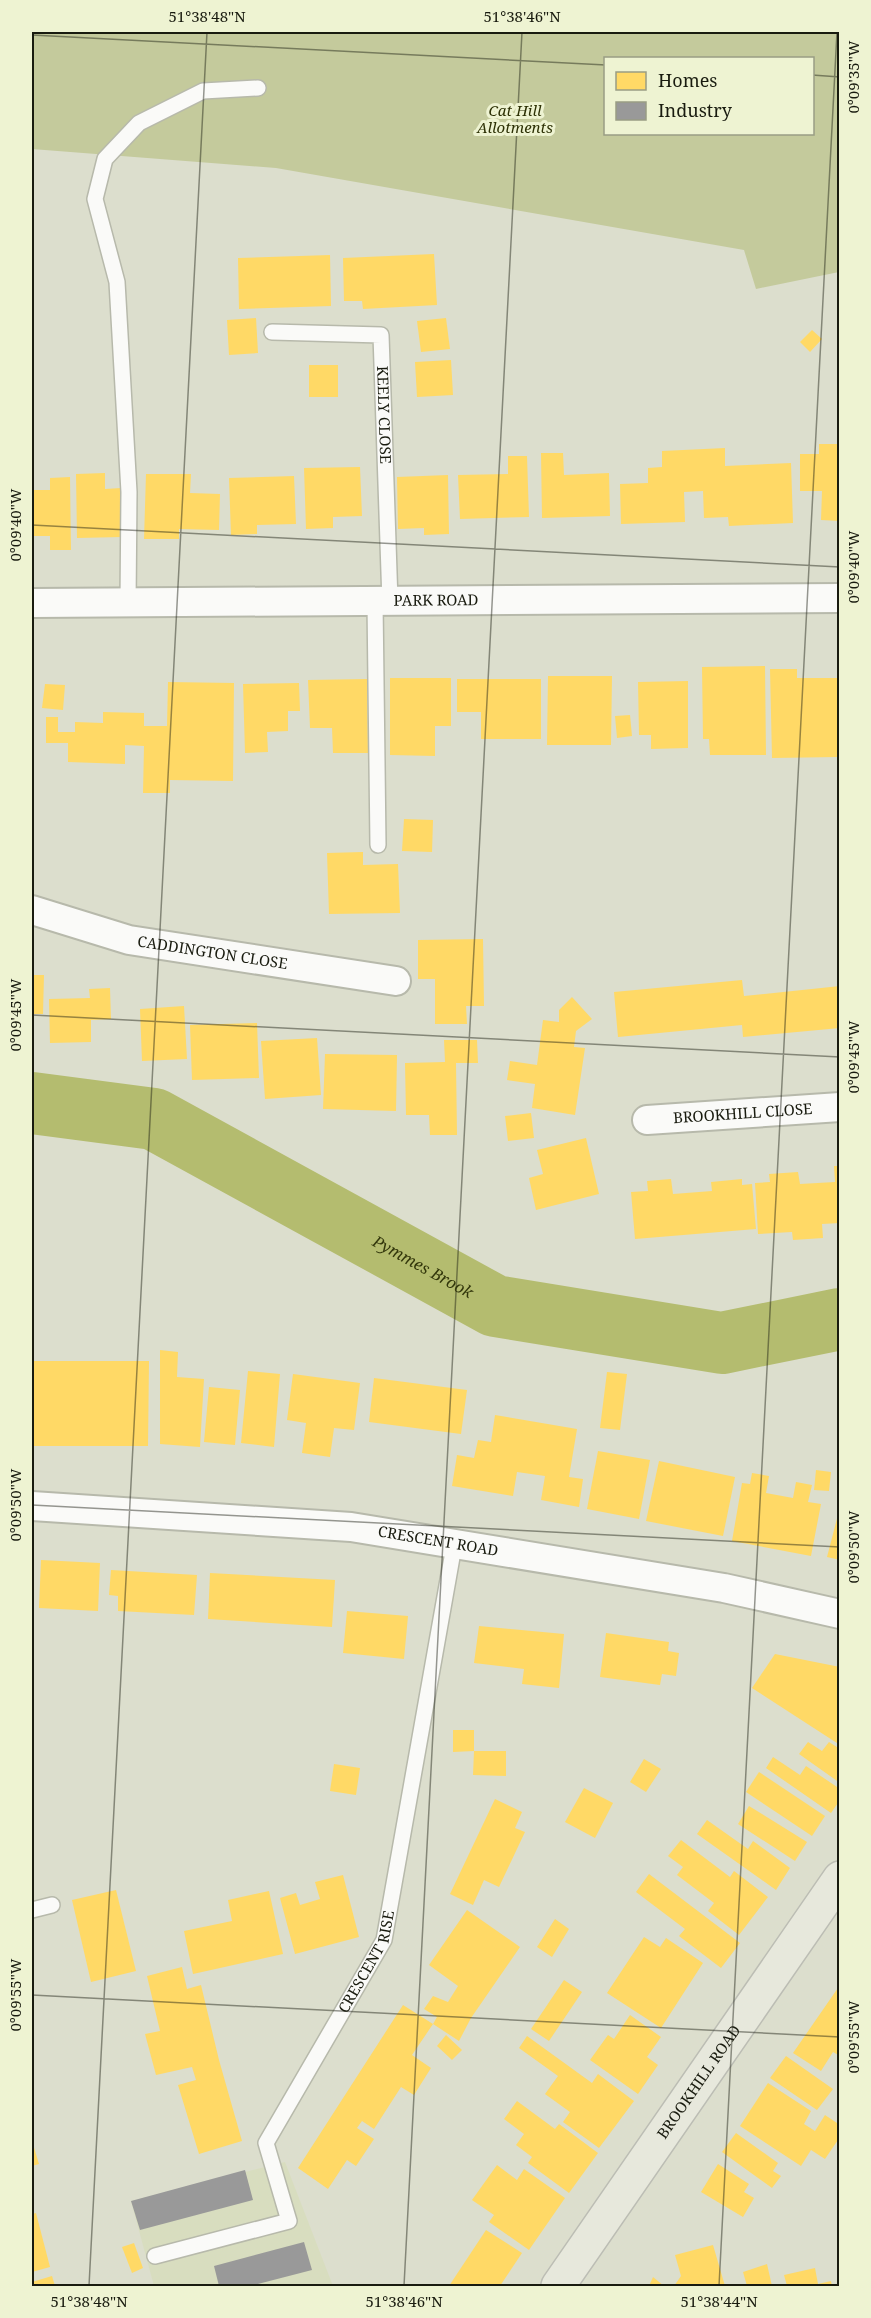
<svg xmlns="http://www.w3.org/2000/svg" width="871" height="2318" font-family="'Noto Serif',serif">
	<rect width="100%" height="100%" fill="#dcdecd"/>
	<polygon fill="#d8ddbf" points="285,2162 333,2286 154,2286 131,2201"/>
	<path fill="#c4ca9c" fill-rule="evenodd" d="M32 32H839V272L756 289 744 250 276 168 32 149ZM606 58H812V134H606Z"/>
	<g fill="#ffd966">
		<polygon points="434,254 437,305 363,309 362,301 344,301 343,258"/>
		<polygon points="330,255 331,306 239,309 238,258"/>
		<polygon points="256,318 258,353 229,355 227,320"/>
		<polygon points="446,318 450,349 421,352 417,321"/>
		<polygon points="812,330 822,339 810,352 800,342"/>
		<polygon points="451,360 453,395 417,397 415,362"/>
		<rect x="309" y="365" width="29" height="32"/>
		<polygon points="819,444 840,444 840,521 821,520 822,491 800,491 800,454 819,454"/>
		<polygon points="725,448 725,466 791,463 793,523 729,526 728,517 704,518 703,491 684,492 685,522 621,524 620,484 648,483 648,468 662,467 662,451"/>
		<polygon points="541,453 563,453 564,475 609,473 610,516 542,518"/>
		<polygon points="508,456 527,456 529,517 460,519 458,475 508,474"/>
		<polygon points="360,467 362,516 333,517 333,528 306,529 304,468"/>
		<polygon points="105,473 105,489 121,488 122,537 77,538 76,474"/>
		<polygon points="146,474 191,474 190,493 220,494 219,530 179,529 179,539 144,539"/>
		<polygon points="448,475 449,534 424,535 424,528 398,529 397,477"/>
		<polygon points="294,476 296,524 257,525 257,534 231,535 229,478"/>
		<polygon points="70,477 71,550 50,550 50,536 32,536 32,490 50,490 50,478"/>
		<polygon points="765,666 766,755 710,755 709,739 703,739 702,667"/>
		<polygon points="770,669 797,669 797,678 837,678 838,757 772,758"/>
		<polygon points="548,676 612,676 611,745 547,745"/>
		<polygon points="390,678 451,678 451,726 435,726 435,756 390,755"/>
		<polygon points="367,679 368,753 333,753 332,728 310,728 308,680"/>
		<polygon points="457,679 541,679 541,739 481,739 481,712 457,712"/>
		<polygon points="688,681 688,748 651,749 651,735 639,735 638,682"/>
		<polygon points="168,682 234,683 233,781 170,780 170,793 143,793 144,746 125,745 125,764 68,762 68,743 46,743 46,717 58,717 58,732 75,732 75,722 103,723 103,712 144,713 144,726 167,726"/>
		<polygon points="299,683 300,711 288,711 288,731 267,732 268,752 245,753 243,684"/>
		<polygon points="45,684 65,685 63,710 42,708"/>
		<polygon points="630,715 632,736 617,738 615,716"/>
		<polygon points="404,819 433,820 432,852 402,851"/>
		<polygon points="363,852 363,865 398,864 400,913 329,914 327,853"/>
		<polygon points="483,939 484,1006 466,1006 467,1024 435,1024 435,979 418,979 418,940"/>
		<polygon points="32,975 44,975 43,1014 34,1014 34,1026"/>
		<polygon points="742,980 744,996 840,986 840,1028 743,1037 742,1025 618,1037 614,992"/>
		<polygon points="110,988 111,1019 91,1020 91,1042 50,1043 49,999 90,998 89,989"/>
		<polygon points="572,997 592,1019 576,1031 574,1047 585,1048 575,1115 532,1108 535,1084 507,1080 510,1061 537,1065 543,1020 559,1022 559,1010"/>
		<polygon points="184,1006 187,1059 142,1061 140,1009"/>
		<polygon points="257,1023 259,1078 192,1080 190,1025"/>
		<polygon points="317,1038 321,1095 265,1099 261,1041"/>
		<polygon points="444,1040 477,1040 478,1063 456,1063 457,1135 430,1135 429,1115 406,1115 405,1063 445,1062"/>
		<polygon points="325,1054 397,1055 396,1111 323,1109"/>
		<polygon points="531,1113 534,1138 508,1141 505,1116"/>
		<polygon points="586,1138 599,1194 536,1210 529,1178 543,1174 537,1150"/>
		<polygon points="834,1166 840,1166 840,1223 822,1224 823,1238 793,1240 792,1232 758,1234 755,1183 770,1182 769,1174 798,1172 800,1184 835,1182"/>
		<polygon points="671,1179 673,1194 712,1191 711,1182 742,1179 742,1185 752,1184 756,1229 635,1239 631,1192 648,1191 647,1181"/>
		<polygon points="160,1350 178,1352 177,1377 204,1379 200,1447 160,1444"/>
		<polygon points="32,1361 149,1361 148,1446 32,1446"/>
		<polygon points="248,1371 280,1374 274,1447 241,1443"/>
		<polygon points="607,1372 627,1374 620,1430 600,1428"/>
		<polygon points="293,1374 360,1383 354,1430 334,1428 330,1457 302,1453 306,1423 287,1420"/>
		<polygon points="374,1378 467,1390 461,1434 369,1422"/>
		<polygon points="209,1387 240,1390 235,1445 204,1442"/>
		<polygon points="495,1415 577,1429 569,1477 583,1479 579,1507 541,1500 545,1476 517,1472 513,1496 452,1486 457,1455 474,1458 478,1440 491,1442"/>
		<polygon points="598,1451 650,1460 639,1519 587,1509"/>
		<polygon points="659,1461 735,1477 723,1536 646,1521"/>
		<polygon points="816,1470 831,1472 829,1491 814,1490"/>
		<polygon points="752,1473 769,1476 766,1493 793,1498 796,1482 812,1485 808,1502 821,1504 811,1556 732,1541 742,1483 750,1484"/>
		<polygon points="840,1507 840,1560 827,1557"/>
		<polygon points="41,1560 100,1563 98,1611 39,1608"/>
		<polygon points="111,1570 197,1575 194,1615 118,1611 118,1596 109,1595"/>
		<polygon points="210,1573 335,1580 332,1627 208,1619"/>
		<polygon points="347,1611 408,1616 404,1659 343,1653"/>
		<polygon points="479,1626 564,1634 559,1688 522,1684 524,1669 474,1663"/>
		<polygon points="606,1633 669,1642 668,1651 679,1653 676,1676 662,1674 660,1685 600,1677"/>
		<polygon points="775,1654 840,1667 840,1745 752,1688"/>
		<polygon points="453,1730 474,1730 474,1751 453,1752"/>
		<polygon points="808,1742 822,1751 829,1742 840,1749 840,1783 799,1754"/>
		<polygon points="474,1751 506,1751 506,1776 473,1775"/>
		<polygon points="773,1757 800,1775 806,1766 840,1789 840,1800 831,1813 766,1768"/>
		<polygon points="644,1759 661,1769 646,1792 630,1782"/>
		<polygon points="334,1764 360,1768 356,1795 330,1791"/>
		<polygon points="759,1772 825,1816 812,1836 746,1792"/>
		<polygon points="584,1788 613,1803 595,1838 565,1822"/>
		<polygon points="495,1799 522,1812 515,1828 525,1832 499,1887 484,1880 473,1905 450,1894"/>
		<polygon points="749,1806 807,1842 795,1861 738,1824"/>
		<polygon points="707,1820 748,1849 753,1841 790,1868 776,1890 697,1834"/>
		<polygon points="681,1840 730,1877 734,1871 768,1897 739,1935 708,1911 714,1903 677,1875 683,1867 668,1856"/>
		<polygon points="649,1874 740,1943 721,1968 679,1936 685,1929 636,1892"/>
		<polygon points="343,1875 359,1937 295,1954 280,1898 296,1893 300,1905 320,1899 315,1882"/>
		<polygon points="116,1890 136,1971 91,1982 72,1900"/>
		<polygon points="269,1891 283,1954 193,1974 184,1931 232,1921 228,1900"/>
		<polygon points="467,1910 520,1947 471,2018 459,2041 433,2024 437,2017 424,2009 433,1996 448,2002 458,1986 429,1965"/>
		<polygon points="555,1919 569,1929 552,1957 537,1947"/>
		<polygon points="644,1937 660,1947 666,1938 703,1963 661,2028 607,1993"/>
		<polygon points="182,1967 187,1989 201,1985 219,2060 242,2141 199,2154 178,2085 196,2080 192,2067 156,2075 145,2034 160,2031 147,1976"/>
		<polygon points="564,1980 582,1992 549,2041 531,2029"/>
		<polygon points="840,1985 840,2056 833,2052 821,2071 793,2053"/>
		<polygon points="403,2005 433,2024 412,2055 431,2068 414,2095 401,2087 374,2129 362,2121 357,2128 374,2139 356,2166 347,2160 328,2189 298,2168"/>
		<polygon points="630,2015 661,2037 647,2057 658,2065 638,2094 590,2060 608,2035 614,2039"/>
		<polygon points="446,2035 462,2050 452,2060 437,2046"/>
		<polygon points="527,2036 592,2083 598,2074 634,2101 599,2148 563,2122 570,2112 545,2094 558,2076 519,2048"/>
		<polygon points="786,2056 833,2089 817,2110 770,2078"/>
		<polygon points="768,2083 811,2111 804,2124 815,2131 825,2115 840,2125 840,2137 825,2159 811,2150 801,2166 740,2126"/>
		<polygon points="517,2101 555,2129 559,2124 598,2153 569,2193 528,2163 532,2157 516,2145 524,2134 504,2119"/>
		<polygon points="736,2133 778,2163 773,2171 781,2176 772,2188 722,2152"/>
		<polygon points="32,2141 39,2164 32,2166"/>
		<polygon points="718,2164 749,2184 744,2192 754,2198 743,2217 701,2192"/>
		<polygon points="497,2165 517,2180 524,2169 565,2198 529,2250 489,2222 494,2215 472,2200"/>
		<polygon points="36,2213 50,2267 32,2272 32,2214"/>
		<polygon points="486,2230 522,2253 500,2286 449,2286"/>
		<polygon points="134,2243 143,2268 132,2273 122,2247"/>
		<polygon points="713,2245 725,2286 674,2286 681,2276 675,2255"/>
		<polygon points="767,2264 772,2286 747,2286 743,2272"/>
		<polygon points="815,2268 818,2284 831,2281 832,2286 787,2286 784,2275"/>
		<polygon points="52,2276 55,2286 32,2286 32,2282"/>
		<polygon points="653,2277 664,2286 649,2286"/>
	</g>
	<g fill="#999">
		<polygon points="245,2170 253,2200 140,2230 131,2201"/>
		<polygon points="304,2242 312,2270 250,2286 219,2286 214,2266"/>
	</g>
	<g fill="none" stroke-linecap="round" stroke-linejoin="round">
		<path stroke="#b4bc6f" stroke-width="62" id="s1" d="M32 1103 154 1119 495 1306 722 1343 840 1319"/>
		<defs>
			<g id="lane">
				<path id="s2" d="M272 332 381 335 390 602"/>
				<polyline points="375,602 378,845"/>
				<polyline points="128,603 129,492 117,282 95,199 105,159 139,123 203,91 258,88"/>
				<polyline points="32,1910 52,1905"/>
				<path id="s3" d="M155 2256 289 2221 266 2143 384 1940 454 1546"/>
			</g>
			<g id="street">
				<path id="s4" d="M32 603 840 598"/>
				<path id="s5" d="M32 910 129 940 396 981"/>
				<path id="s6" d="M647 1120 840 1107"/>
				<path id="s7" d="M32 1506 351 1527 724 1588 840 1614"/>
			</g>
			<g id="primary">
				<path id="s8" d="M558 2286 840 1878"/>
			</g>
		</defs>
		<use href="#lane" stroke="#b7b9ab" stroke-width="18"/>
		<use href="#street" stroke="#b7b9ab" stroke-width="32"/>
		<use href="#primary" stroke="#bcbdb4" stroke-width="36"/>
		<use href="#lane" stroke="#fafaf8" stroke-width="15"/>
		<use href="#street" stroke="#fafaf8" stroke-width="28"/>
		<use href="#primary" stroke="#e7e8dc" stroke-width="33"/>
	</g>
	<path fill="none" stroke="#191b0f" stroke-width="1.5" stroke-opacity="0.45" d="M32 35 606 65M812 75 840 77M32 525 840 567M32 1015 840 1057M32 1505 840 1547M32 1995 840 2037M89 2286 207 32M404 2286 522 32M719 2286 837 32"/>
	<g text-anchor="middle" stroke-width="6" stroke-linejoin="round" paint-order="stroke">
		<g font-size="15" font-style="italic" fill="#2c3004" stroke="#eef3d2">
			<text x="515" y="116">Cat Hill<tspan x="515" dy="17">Allotments</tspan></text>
		</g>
		<g font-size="15" fill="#191b0f" stroke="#eef3d2">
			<text dy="5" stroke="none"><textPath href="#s2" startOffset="189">KEELY CLOSE</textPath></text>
			<text dy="5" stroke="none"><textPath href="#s4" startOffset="404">PARK ROAD</textPath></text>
			<text dy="5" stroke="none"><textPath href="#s5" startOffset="186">CADDINGTON CLOSE</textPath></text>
			<text dy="5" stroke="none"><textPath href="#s6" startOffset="96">BROOKHILL CLOSE</textPath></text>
			<text dy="5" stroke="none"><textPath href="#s7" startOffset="408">CRESCENT ROAD</textPath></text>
			<text dy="5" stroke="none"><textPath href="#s3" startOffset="428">CRESCENT RISE</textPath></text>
			<text dy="5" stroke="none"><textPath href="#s8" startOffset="248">BROOKHILL ROAD</textPath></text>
		</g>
		<g font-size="16" font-style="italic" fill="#33370c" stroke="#eef3d2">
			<text dy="6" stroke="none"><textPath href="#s1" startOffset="430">Pymmes Brook</textPath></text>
		</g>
	</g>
	<rect width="871" height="2318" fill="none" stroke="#eef3d2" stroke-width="66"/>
	<rect x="604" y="57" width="210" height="78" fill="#eef3d2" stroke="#999d84" stroke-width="1.5"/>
	<rect x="616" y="72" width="30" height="18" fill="#ffd966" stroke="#999d84" stroke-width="1.5"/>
	<text x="658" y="87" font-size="18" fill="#191b0f">Homes</text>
	<rect x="616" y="102" width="30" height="18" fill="#999999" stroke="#999d84" stroke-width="1.5"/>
	<text x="658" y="117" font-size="18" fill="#191b0f">Industry</text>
	<rect x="33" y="33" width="805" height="2252" fill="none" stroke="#191b0f" stroke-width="2"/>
	<g font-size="15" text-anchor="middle" fill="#191b0f">
		<text x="207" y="22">51°38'48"N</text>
		<text x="522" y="22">51°38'46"N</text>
		<text transform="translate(854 77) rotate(-90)" y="5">0°09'35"W</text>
		<text transform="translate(16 525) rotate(-90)" y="5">0°09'40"W</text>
		<text transform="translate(854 567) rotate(-90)" y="5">0°09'40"W</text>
		<text transform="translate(16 1015) rotate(-90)" y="5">0°09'45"W</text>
		<text transform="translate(854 1057) rotate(-90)" y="5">0°09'45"W</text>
		<text transform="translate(16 1505) rotate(-90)" y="5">0°09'50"W</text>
		<text transform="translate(854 1547) rotate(-90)" y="5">0°09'50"W</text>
		<text transform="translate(16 1995) rotate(-90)" y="5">0°09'55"W</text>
		<text transform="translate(854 2037) rotate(-90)" y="5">0°09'55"W</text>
		<text x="89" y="2307">51°38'48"N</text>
		<text x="404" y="2307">51°38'46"N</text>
		<text x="719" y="2307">51°38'44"N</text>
	</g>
</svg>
